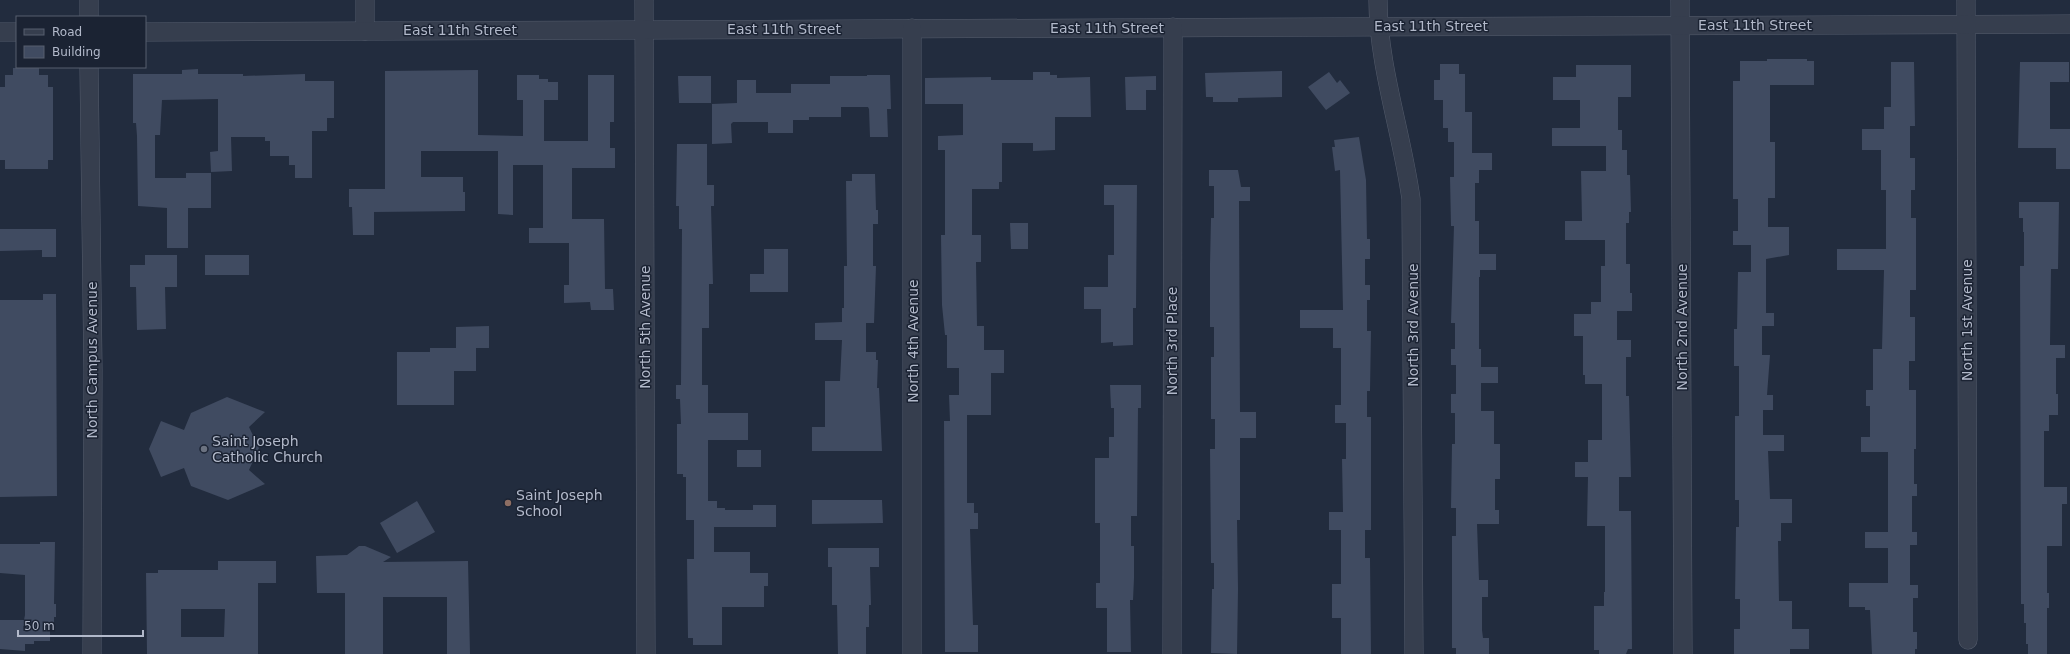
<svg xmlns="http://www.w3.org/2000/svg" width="2070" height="654" font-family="'DejaVu Sans',sans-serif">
	<rect width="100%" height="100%" fill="#222c3e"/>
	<g fill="#404b61" fill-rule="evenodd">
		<polygon points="1767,59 1807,59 1807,61 1814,61 1814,85 1770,85 1770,142 1775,142 1775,198 1768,198 1768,227 1789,227 1789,255 1766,259 1766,313 1774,313 1774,326 1762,326 1762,355 1770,355 1767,395 1773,395 1773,410 1763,410 1763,435 1784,435 1784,451 1768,451 1770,499 1792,499 1792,523 1781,523 1781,541 1778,541 1779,601 1792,601 1792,629 1809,629 1809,649 1790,649 1790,654 1734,654 1734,629 1740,629 1740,599 1735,599 1736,527 1739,527 1739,500 1735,500 1735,416 1739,416 1739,366 1734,366 1734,329 1737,329 1738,272 1751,272 1751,245 1733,245 1733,231 1738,231 1738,199 1733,199 1733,81 1740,81 1740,61 1767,61"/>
		<polygon points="1891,62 1914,62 1915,126 1910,126 1910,158 1915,158 1915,190 1911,190 1911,218 1916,218 1916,290 1910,290 1910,317 1915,317 1915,361 1909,361 1909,390 1916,390 1916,449 1914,449 1914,484 1917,484 1917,496 1912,496 1912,532 1917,532 1917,545 1910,545 1910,585 1918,585 1918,598 1913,598 1913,632 1917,632 1917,649 1915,649 1915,654 1872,654 1870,610 1865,610 1865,607 1849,607 1849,583 1888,583 1888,548 1865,548 1865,532 1888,532 1888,452 1861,452 1861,437 1870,437 1870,406 1866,406 1866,390 1873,390 1873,349 1882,349 1884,270 1837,270 1837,249 1886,249 1886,190 1881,190 1881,150 1862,150 1862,129 1884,129 1884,107 1891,107"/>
		<polygon points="2020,62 2069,62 2069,82 2050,82 2050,129 2070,129 2070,169 2056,169 2056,148 2018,148"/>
		<polygon points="1440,64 1459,64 1459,74 1465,74 1465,112 1472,112 1472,153 1492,153 1492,170 1479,170 1479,183 1475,183 1475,221 1479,221 1479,254 1496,254 1496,270 1480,270 1480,277 1479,277 1479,349 1481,349 1481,367 1498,367 1498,383 1481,383 1481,411 1494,411 1494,444 1500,444 1500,479 1495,479 1495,510 1499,510 1499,524 1477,524 1479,580 1488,580 1488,597 1482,597 1482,630 1483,638 1489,638 1489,654 1456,654 1456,648 1452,648 1452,536 1456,536 1456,508 1451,508 1452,444 1455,444 1455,413 1451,413 1451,394 1456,394 1456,365 1451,365 1451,349 1455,349 1455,323 1451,323 1454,226 1451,226 1450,177 1454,177 1454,142 1448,142 1448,128 1443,128 1443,100 1434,100 1434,80 1440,80"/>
		<polygon points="1576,65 1631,65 1631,97 1618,97 1618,130 1622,130 1622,150 1627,150 1627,175 1630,175 1631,212 1629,212 1629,223 1626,223 1626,264 1630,264 1630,293 1632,293 1632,311 1617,311 1617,340 1631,340 1631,357 1626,357 1626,396 1629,396 1631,477 1619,477 1619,511 1631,511 1632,649 1628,649 1626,654 1599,654 1599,650 1594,650 1594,606 1604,606 1604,592 1605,592 1605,526 1587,526 1588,477 1575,477 1575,462 1588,462 1588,440 1602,440 1602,384 1585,384 1585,375 1583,375 1583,336 1574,336 1574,314 1591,314 1591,302 1601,302 1601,266 1605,266 1605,240 1565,240 1565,221 1582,221 1581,171 1606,171 1606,146 1552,146 1552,128 1580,128 1580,100 1553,100 1553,77 1576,77"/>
		<polygon points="13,68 39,68 39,75 48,75 48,87 53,87 53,160 48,160 48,169 5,169 5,160 0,160 0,87 5,87 5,75 13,75"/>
		<polygon points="198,69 198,74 243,74 243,76 305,74 305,81 334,81 334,118 327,118 327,131 312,131 312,178 295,178 295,165 289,165 289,156 270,156 270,141 265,141 265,137 231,137 232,171 211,172 210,152 218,151 218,99 162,100 160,135 155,135 155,178 186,178 186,173 211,173 211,208 188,208 188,248 167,248 167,208 138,206 137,136 136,123 133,123 133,74 182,74 182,70"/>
		<polygon points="478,70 478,135 523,136 523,100 517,100 517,75 539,75 539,79 548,79 548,82 558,82 558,100 544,100 544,141 588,141 588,75 614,75 614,122 610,122 610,148 615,148 615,168 572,168 572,219 604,219 605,289 613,289 614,310 591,310 590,302 564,303 564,285 569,285 569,243 529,243 529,228 543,228 543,165 513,165 513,215 498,214 498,151 421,151 421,177 463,177 463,192 465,192 465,211 374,212 374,235 353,235 352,207 349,207 349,189 385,189 385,71"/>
		<polygon points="1282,71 1282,97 1238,98 1238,102 1213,102 1213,97 1206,97 1205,73"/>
		<polygon points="1033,72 1050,72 1050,75 1057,75 1057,78 1090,77 1091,117 1055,117 1055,150 1033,151 1033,143 1002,143 1002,182 999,182 999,189 972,189 972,235 981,235 981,262 976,262 977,326 984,326 984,350 1004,350 1004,373 991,373 991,415 967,415 967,503 974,503 974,513 978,513 978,529 970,529 973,625 978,625 978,652 945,652 944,421 950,421 949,395 959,395 959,368 947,368 947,335 945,335 942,305 941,235 945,235 945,150 938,150 938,136 963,135 963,104 925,104 925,78 991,77 991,80 1033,80"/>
		<polygon points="1329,72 1337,83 1340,80 1350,93 1326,110 1308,87"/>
		<polygon points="867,75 890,75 891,109 887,109 888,137 870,137 869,109 868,107 841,107 841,117 809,117 809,120 793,120 793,133 768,133 768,122 733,122 731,124 732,143 712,144 712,104 737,103 737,80 756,80 756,93 791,93 791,84 830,84 830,76 867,76"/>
		<polygon points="678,76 711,76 711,103 679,103"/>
		<polygon points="1156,76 1156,90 1146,90 1146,110 1126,110 1125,77"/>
		<polygon points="1359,137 1366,180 1367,239 1370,239 1370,259 1365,259 1365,285 1370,285 1370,300 1367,300 1367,331 1371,331 1370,391 1367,391 1367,417 1371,417 1371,530 1365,530 1365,558 1370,558 1371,654 1341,654 1341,618 1332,618 1332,584 1341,584 1341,530 1329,530 1329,512 1343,512 1342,459 1346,459 1346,423 1335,423 1335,405 1341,405 1341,348 1333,348 1333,328 1300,328 1300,310 1343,310 1340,170 1335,171 1332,147 1335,147 1334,140"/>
		<polygon points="677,144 707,144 707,185 714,185 714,206 711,206 713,284 709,284 709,328 702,328 702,385 708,385 708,413 748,413 748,440 708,440 708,501 717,501 717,508 725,508 725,510 753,510 753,505 776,505 776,527 714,527 714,552 750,552 750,573 768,573 768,586 764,586 764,607 722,607 722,645 693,645 693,638 688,638 687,559 694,559 694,520 686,520 686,477 683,477 683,474 677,474 677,424 681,424 680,399 676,399 676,385 681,385 682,229 679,229 679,206 676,206"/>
		<polygon points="1209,170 1238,170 1241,187 1250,187 1250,201 1239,201 1240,412 1256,412 1256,438 1240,438 1240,520 1237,520 1238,589 1237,654 1211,653 1212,589 1214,589 1214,563 1211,563 1210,449 1215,449 1215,419 1211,419 1211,357 1214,357 1214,327 1210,327 1210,264 1211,218 1214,218 1214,186 1209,186"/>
		<polygon points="852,174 875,174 876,210 878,210 878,224 873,224 873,266 876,266 874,323 866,323 866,352 876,352 876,360 878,360 877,388 879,388 882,451 812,451 812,427 825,427 825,381 840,381 842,340 815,340 815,323 842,322 842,308 844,308 844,266 847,266 846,181 852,181"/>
		<polygon points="1104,185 1137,185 1136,308 1133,308 1133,345 1113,346 1113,342 1101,343 1101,309 1084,309 1084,287 1108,287 1108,255 1114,255 1114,205 1104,205"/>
		<polygon points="2019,202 2059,202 2058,269 2051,269 2050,345 2065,345 2065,358 2056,358 2056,394 2058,394 2058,415 2049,415 2049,431 2044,431 2044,487 2067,487 2067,504 2062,504 2062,546 2047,546 2047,593 2049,593 2049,608 2047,608 2047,654 2028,654 2028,644 2026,644 2026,623 2024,623 2024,604 2021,604 2020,266 2024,266 2024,232 2023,232 2023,218 2019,218"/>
		<polygon points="1010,223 1028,223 1028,249 1011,249"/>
		<polygon points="0,229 56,229 56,257 42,257 42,250 0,251"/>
		<polygon points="764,249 788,249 788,292 750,292 750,274 764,274"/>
		<polygon points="145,255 177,255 177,287 165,287 166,329 137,330 136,287 130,287 130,265 145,265"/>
		<rect x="205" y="255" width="44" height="20"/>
		<polygon points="43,294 56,294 57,496 0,497 0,300 43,300"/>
		<polygon points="489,326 489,348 476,348 476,371 454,371 454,405 397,405 397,352 430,352 430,348 456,348 456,327"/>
		<polygon points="1110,385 1141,385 1141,408 1138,408 1137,516 1131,516 1131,546 1134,546 1134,578 1133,600 1130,600 1131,652 1107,652 1107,608 1096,608 1096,583 1100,583 1100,523 1095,523 1095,458 1109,458 1109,437 1114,437 1114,408 1111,408"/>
		<polygon points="227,397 265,412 249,427 259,448 249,470 265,484 228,500 191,486 184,468 161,477 149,449 161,421 184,430 191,413"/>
		<rect x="737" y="450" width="24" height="17"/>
		<polygon points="812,500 882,500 883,523 812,524"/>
		<polygon points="417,501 435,532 397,553 380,523"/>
		<polygon points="40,542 55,542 54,604 56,604 56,617 54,617 54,629 50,629 50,641 34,641 34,644 25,644 25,651 0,649 0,620 24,620 25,615 25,575 0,573 0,544 40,544"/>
		<polygon points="359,546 365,546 391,557 383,562 468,561 470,654 447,654 447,597 383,597 383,654 345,654 345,593 317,593 316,556 347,555"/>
		<polygon points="828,548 879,548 879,567 870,567 871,605 869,605 869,627 866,627 866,654 838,654 837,605 832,605 832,567 828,567"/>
		<path d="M218 561H276V583H258V654H147L146 573H158V570H218ZM181 609H225L224 637H181Z"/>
	</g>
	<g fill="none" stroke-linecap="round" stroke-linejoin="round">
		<defs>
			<g id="minor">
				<polyline points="365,0 365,31"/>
				<polyline points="644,0 646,654"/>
				<path d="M1378 0C1378 66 1402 133 1411 199L1414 654"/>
				<polyline points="1680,0 1683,654"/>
				<polyline points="1966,0 1968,640"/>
				<polyline points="89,17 89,0"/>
				<polyline points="0,32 17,32"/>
				<polyline points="145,32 2070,24"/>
				<polyline points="89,67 93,370 92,654"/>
				<polyline points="912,654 912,28"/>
				<polyline points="1172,654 1173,27"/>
			</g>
		</defs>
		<use href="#minor" stroke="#545c6c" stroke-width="19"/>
		<use href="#minor" stroke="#363e4e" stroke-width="18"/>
	</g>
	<circle fill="#6b7280" stroke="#1b2333" stroke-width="1.5" cx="204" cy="449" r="4"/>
	<circle fill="#8d6e63" stroke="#1b2333" stroke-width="1.5" cx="508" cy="503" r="4"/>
	<g text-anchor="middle" stroke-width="3" stroke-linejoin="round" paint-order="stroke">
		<g font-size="14" fill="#b2b9ca" stroke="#1b2333">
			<text x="1755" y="30">East 11th Street</text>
			<text x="1431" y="31">East 11th Street</text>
			<text x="1107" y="33">East 11th Street</text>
			<text x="784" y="34">East 11th Street</text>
			<text x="460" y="35">East 11th Street</text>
			<text transform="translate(1967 320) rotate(-90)" y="5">North 1st Avenue</text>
			<text transform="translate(1413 325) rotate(-90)" y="5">North 3rd Avenue</text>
			<text transform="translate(645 327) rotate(-90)" y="5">North 5th Avenue</text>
			<text transform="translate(1682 327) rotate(-90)" y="5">North 2nd Avenue</text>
			<text transform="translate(913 341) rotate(-90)" y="5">North 4th Avenue</text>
			<text transform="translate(1172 341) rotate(-90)" y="5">North 3rd Place</text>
			<text transform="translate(92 360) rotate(-90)" y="5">North Campus Avenue</text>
		</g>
		<g font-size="14" fill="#b2b9ca" stroke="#1b2333" text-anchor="start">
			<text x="212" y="446">Saint Joseph<tspan x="212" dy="16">Catholic Church</tspan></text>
			<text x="516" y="500">Saint Joseph<tspan x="516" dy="16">School</tspan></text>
		</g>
	</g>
	<rect x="16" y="16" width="130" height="52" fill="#1b2333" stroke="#575f6f"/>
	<rect x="24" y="29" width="20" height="6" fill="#363e4e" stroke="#575f6f"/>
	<text x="52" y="36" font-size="12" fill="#b2b9ca">Road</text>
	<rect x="24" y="46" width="20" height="12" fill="#404b61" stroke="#575f6f"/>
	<text x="52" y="56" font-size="12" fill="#b2b9ca">Building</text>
	<path d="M18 630v6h125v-6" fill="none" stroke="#b2b9ca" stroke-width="2"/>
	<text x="24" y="630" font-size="12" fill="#b2b9ca" stroke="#1b2333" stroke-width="3" paint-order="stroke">50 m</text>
</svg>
